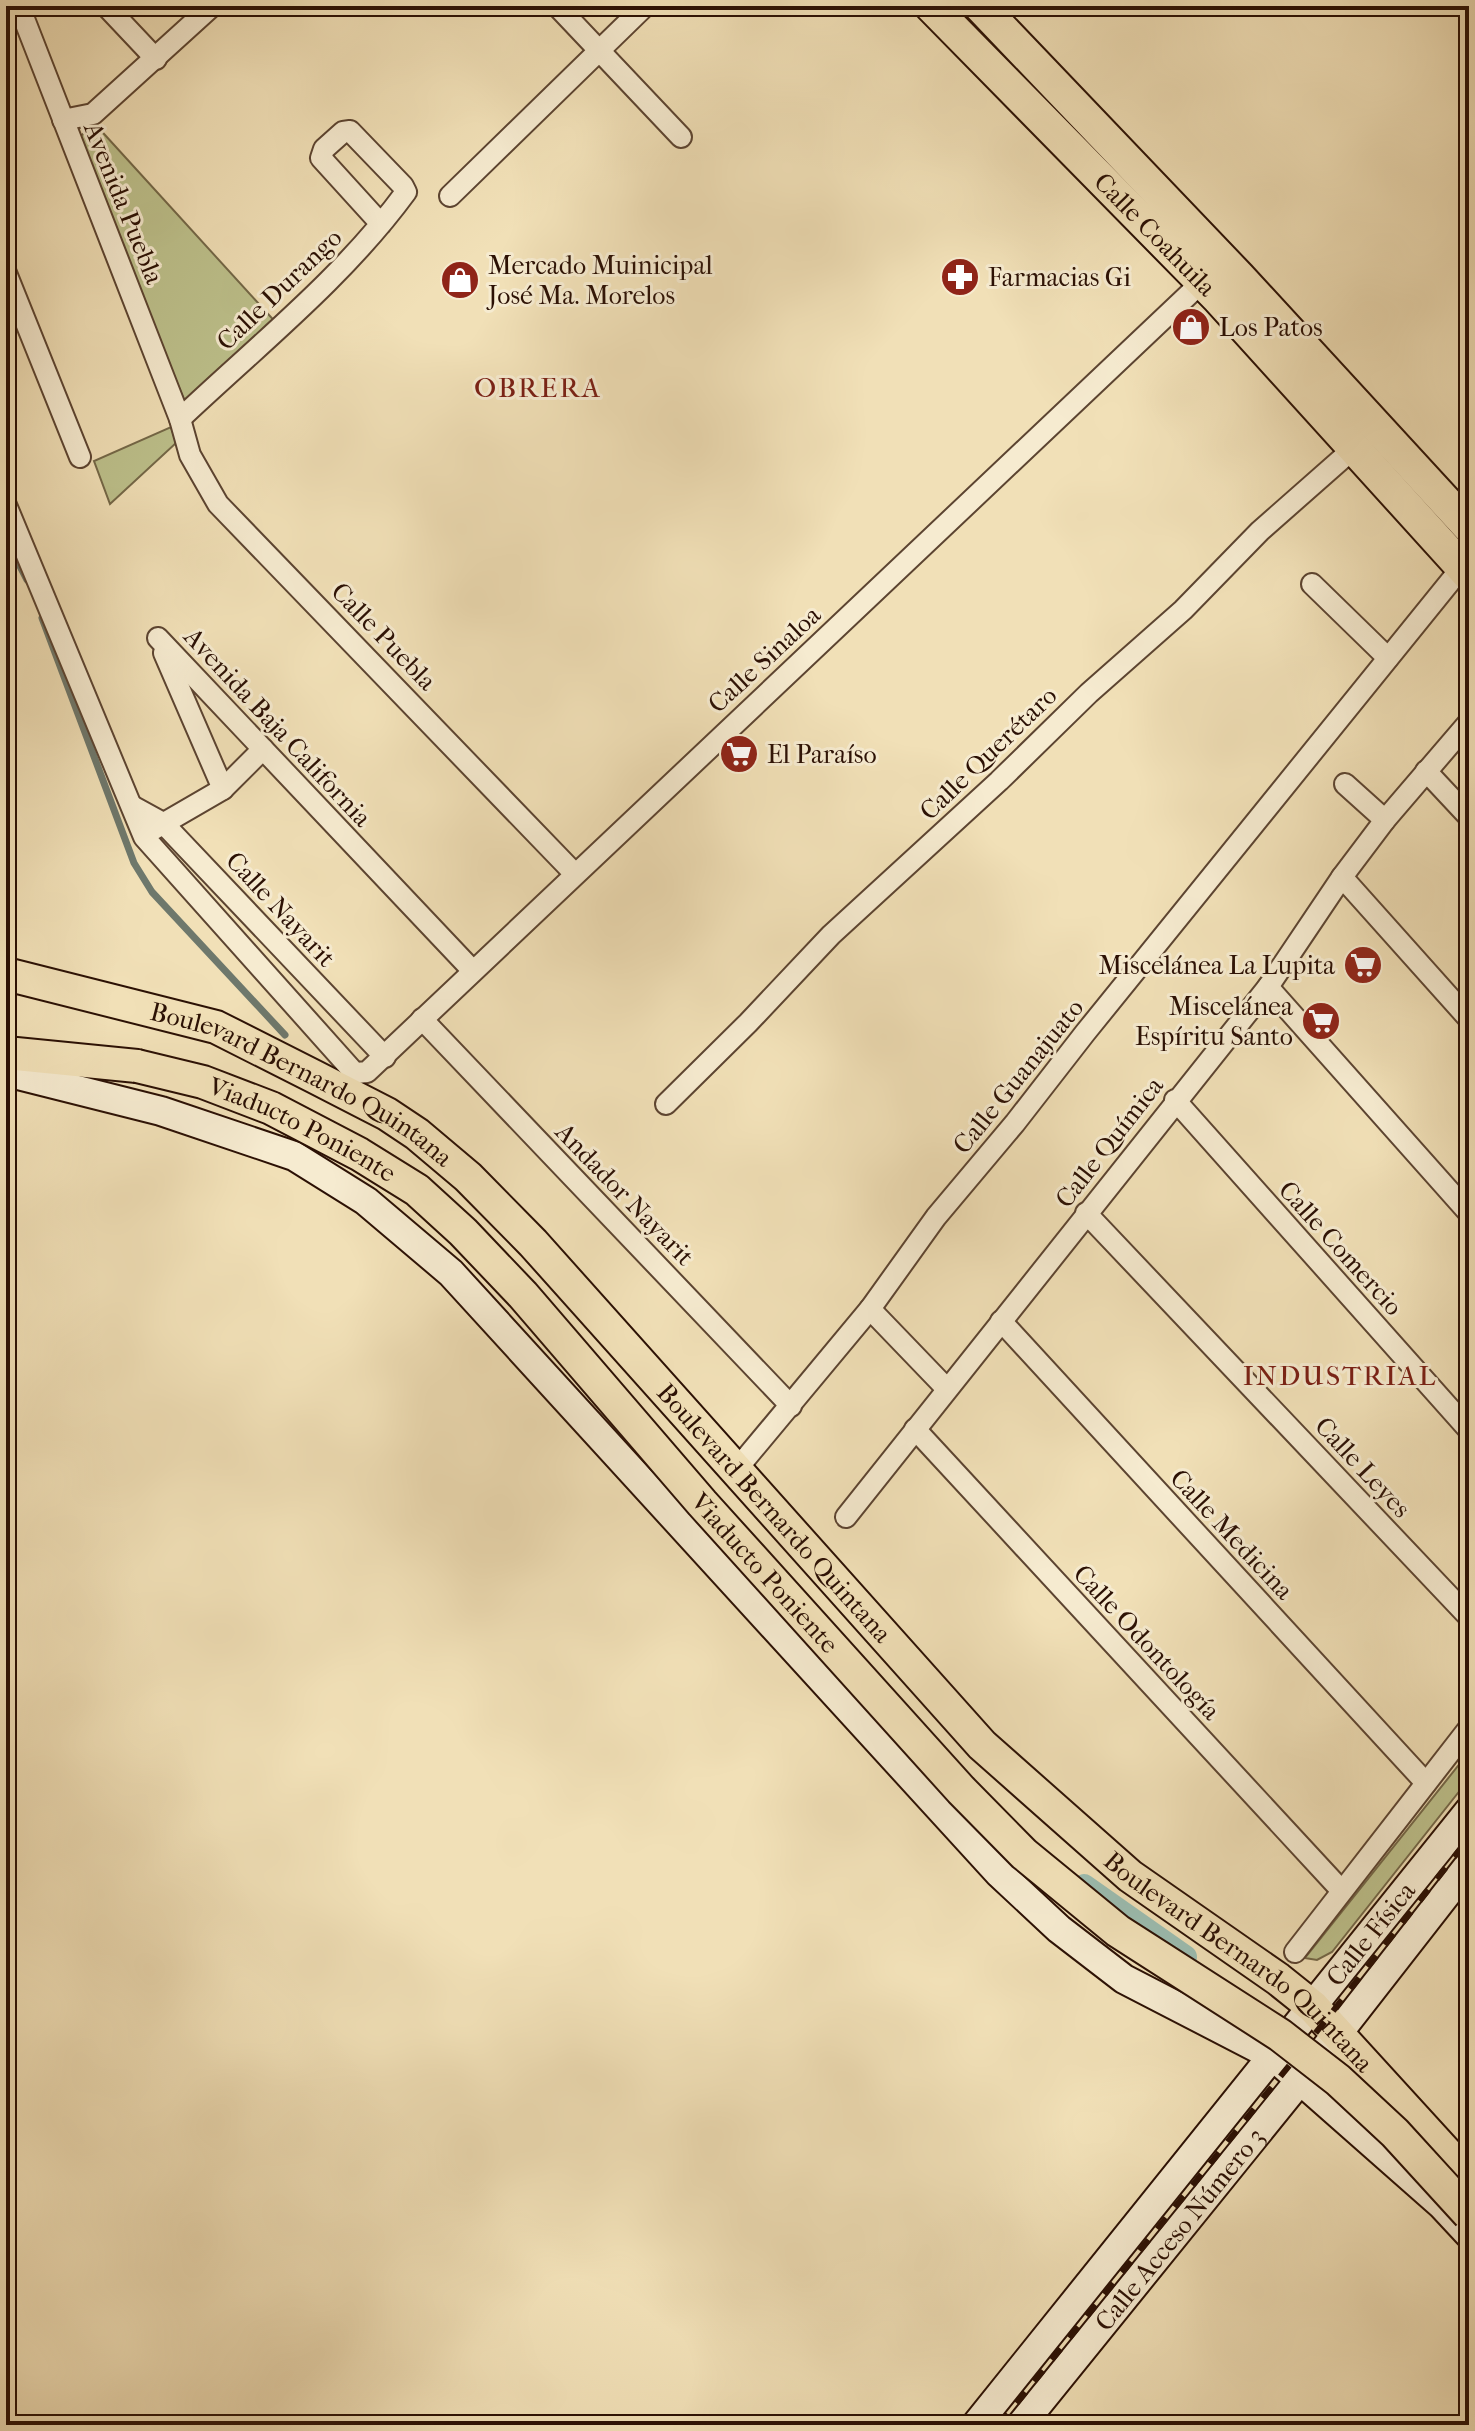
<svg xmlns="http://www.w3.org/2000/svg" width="1475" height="2431" font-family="'IM FELL French Canon',serif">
	<rect width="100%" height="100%" fill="#f1e0b7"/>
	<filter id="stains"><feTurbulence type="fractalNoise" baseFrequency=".0025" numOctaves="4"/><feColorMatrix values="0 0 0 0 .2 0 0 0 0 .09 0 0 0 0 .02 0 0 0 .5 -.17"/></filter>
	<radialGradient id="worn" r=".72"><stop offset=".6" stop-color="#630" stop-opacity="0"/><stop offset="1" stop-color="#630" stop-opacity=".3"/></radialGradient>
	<g fill="#bdc18c" stroke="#746848" stroke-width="2">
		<polygon points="95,124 279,326 189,412 77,139"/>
		<polygon points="171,427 176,443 110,504 94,461"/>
		<polygon points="1469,1752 1469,1779 1332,1952 1317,1960 1305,1958"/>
	</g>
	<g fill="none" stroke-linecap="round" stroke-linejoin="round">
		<g stroke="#6e786c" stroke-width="7">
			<polyline points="6,539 27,580"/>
			<polyline points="42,618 134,863 152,892 285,1035"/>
		</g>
		<polyline stroke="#9bbdb1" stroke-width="24" points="1084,1886 1185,1957"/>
		<defs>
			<g id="street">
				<polyline points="19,6 180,419 190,455 218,504 575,874"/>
				<polyline points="106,6 156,59"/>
				<polyline points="557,6 681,137"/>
				<polyline points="63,120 93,114 212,6"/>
				<polyline points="450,196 645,6"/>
				<polyline points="6,273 80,457"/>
				<path d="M180 419C257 346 343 278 406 192L403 186 350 131 343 132 324 149 321 158 381 224"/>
				<polyline points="6,505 144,837 352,1070 357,1073 367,1072 1202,282"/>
				<polyline points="1312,584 1388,658"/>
				<polyline points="158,638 473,971"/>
				<polyline points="164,653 223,789"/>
				<polyline points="1426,771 1469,817"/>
				<polyline points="1345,784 1385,820"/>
				<polyline points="132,806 163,823 385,1057"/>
				<polyline points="154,829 223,789 263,749"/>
				<polyline points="1342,877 1469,1019"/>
				<polyline points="1268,987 1469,1213"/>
				<polyline points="422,1019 791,1406"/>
				<polyline points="1175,1100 1469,1430"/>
				<polyline points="666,1104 748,1023 831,935 999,781 1089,693 1183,610 1260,531 1353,449"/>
				<polyline points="1086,1213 1469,1617"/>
				<polyline points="870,1309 947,1389"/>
				<polyline points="1001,1321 1426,1783"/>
				<polyline points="915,1429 1341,1890"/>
				<polyline points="736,1470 870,1309 936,1217 1015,1123 1085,1033 1462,567"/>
				<polyline points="846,1517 1268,987 1342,877 1385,820 1469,722"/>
				<polyline points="1295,1952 1469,1728"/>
			</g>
			<g id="secondary">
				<polyline points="6,1072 161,1111 294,1156 366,1201 451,1273 999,1873 1059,1929 1124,1979 1273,2056 1442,2205 1469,2234"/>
				<path id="s1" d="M976 2425 1469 1811"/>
				<path id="s2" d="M1021 2425 1338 2033 1469 1865"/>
			</g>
			<g id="primary">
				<path id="s3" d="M931 6 1218 298 1469 575"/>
				<polyline points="980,6 1239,277 1469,527"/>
				<path id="s4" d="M6 974 216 1027 315 1077 387 1114 417 1134 468 1177 533 1243 982 1745 1130 1876 1278 1979 1313 2007 1469 2178"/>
				<polyline points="6,1053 137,1066"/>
			</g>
		</defs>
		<use href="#street" stroke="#5c4431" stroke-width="24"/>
		<use href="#secondary" stroke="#2b1004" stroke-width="32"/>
		<use href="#primary" stroke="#2b1004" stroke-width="36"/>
		<use href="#street" stroke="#f6ebd0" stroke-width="20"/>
		<use href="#secondary" stroke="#f6ebd0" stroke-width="28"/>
		<use href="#primary" stroke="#f1e0b7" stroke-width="32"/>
		<polyline stroke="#2b1004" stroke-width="6" stroke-dasharray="14 14" stroke-linecap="butt" points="999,2425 1326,2020 1469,1838"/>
		<defs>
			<g id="primary-bridge">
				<path id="s5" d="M137 1066 203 1082 271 1108 359 1154 417 1190 463 1232 523 1295 702 1503 961 1790 1024 1854 1118 1931 1280 2035 1338 2080 1395 2133 1469 2214"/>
			</g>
		</defs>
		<use href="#primary-bridge" stroke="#2b1004" stroke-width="36" stroke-linecap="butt"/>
		<use href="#primary-bridge" stroke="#f1e0b7" stroke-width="32"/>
	</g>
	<defs>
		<symbol id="pharmacy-disc" viewBox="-11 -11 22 22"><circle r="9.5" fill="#8f2418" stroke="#f6ebd0"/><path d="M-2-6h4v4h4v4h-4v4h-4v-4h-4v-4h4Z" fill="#fff"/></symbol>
		<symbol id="shop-disc" viewBox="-11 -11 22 22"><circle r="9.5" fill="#8f2418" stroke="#f6ebd0"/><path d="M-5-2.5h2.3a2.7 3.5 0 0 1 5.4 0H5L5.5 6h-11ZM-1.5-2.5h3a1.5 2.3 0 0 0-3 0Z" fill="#fff"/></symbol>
		<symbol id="supermarket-disc" viewBox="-11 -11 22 22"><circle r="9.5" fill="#8f2418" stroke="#f6ebd0"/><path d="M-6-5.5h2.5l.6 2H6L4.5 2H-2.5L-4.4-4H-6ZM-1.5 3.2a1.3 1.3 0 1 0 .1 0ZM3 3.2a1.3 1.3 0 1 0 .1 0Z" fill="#fff"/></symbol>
	</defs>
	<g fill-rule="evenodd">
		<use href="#pharmacy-disc" x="938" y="255" width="44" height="44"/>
		<use href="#shop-disc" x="438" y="258" width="44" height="44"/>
		<use href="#shop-disc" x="1169" y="305" width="44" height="44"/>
		<use href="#supermarket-disc" x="717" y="732" width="44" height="44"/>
		<use href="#supermarket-disc" x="1341" y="943" width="44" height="44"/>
		<use href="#supermarket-disc" x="1299" y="999" width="44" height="44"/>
	</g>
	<g text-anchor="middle" stroke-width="6" stroke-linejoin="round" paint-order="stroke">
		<g font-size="26" fill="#2b1004" stroke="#f6ebd0">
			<text transform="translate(124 203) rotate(68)" y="9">Avenida Puebla</text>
			<text dy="9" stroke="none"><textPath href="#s3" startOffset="320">Calle Coahuila</textPath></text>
			<text transform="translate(279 289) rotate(-44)" y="9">Calle Durango</text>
			<text transform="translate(384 636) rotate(46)" y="9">Calle Puebla</text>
			<text transform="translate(764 659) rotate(-43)" y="9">Calle Sinaloa</text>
			<text transform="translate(278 727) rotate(47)" y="9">Avenida Baja California</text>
			<text transform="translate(988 753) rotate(-44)" y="9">Calle Querétaro</text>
			<text transform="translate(281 909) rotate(47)" y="9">Calle Nayarit</text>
			<text transform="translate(1018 1076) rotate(-51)" y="9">Calle Guanajuato</text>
			<text dy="9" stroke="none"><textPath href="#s4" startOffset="318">Boulevard Bernardo Quintana</textPath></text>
			<text dy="9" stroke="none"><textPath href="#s5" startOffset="178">Viaducto Poniente</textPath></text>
			<text transform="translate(1109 1142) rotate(-52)" y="9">Calle Química</text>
			<text transform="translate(625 1194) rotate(46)" y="9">Andador Nayarit</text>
			<text transform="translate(1341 1248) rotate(48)" y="9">Calle Comercio</text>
			<text transform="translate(1363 1467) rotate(47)" y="9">Calle Leyes</text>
			<text dy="9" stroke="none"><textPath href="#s4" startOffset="966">Boulevard Bernardo Quintana</textPath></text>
			<text transform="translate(1232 1534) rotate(47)" y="9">Calle Medicina</text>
			<text dy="9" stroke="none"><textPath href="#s5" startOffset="826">Viaducto Poniente</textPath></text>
			<text transform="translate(1147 1642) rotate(47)" y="9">Calle Odontología</text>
			<text dy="9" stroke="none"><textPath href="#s1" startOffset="630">Calle Física</textPath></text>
			<text dy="9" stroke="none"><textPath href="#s4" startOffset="1614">Boulevard Bernardo Quintana</textPath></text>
			<text dy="9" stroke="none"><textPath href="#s2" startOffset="252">Calle Acceso Número 3</textPath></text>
		</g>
		<g font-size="26" fill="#2b1004" stroke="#f6ebd0" text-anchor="start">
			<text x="488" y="274">Mercado Muinicipal<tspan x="488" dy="30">José Ma. Morelos</tspan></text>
			<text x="988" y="286">Farmacias Gi</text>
			<text x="1219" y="336">Los Patos</text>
			<text x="767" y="763">El Paraíso</text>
			<text x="1335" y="974" text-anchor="end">Miscelánea La Lupita</text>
			<text x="1293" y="1015" text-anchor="end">Miscelánea<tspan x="1293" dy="30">Espíritu Santo</tspan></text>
		</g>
		<g font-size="28" letter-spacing="2" fill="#7a1f14" stroke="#f6ebd0">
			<text x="538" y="397">OBRERA</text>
			<text x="1340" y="1385">INDUSTRIAL</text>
		</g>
	</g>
	<rect width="1475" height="2431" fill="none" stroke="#f1e0b7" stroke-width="32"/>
	<rect x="8" y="8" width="1459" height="2415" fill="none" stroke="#2b1004" stroke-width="4"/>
	<rect x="16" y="16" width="1443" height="2399" fill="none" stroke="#2b1004" stroke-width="2"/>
	<rect width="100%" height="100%" filter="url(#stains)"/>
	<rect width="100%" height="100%" fill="url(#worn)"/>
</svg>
